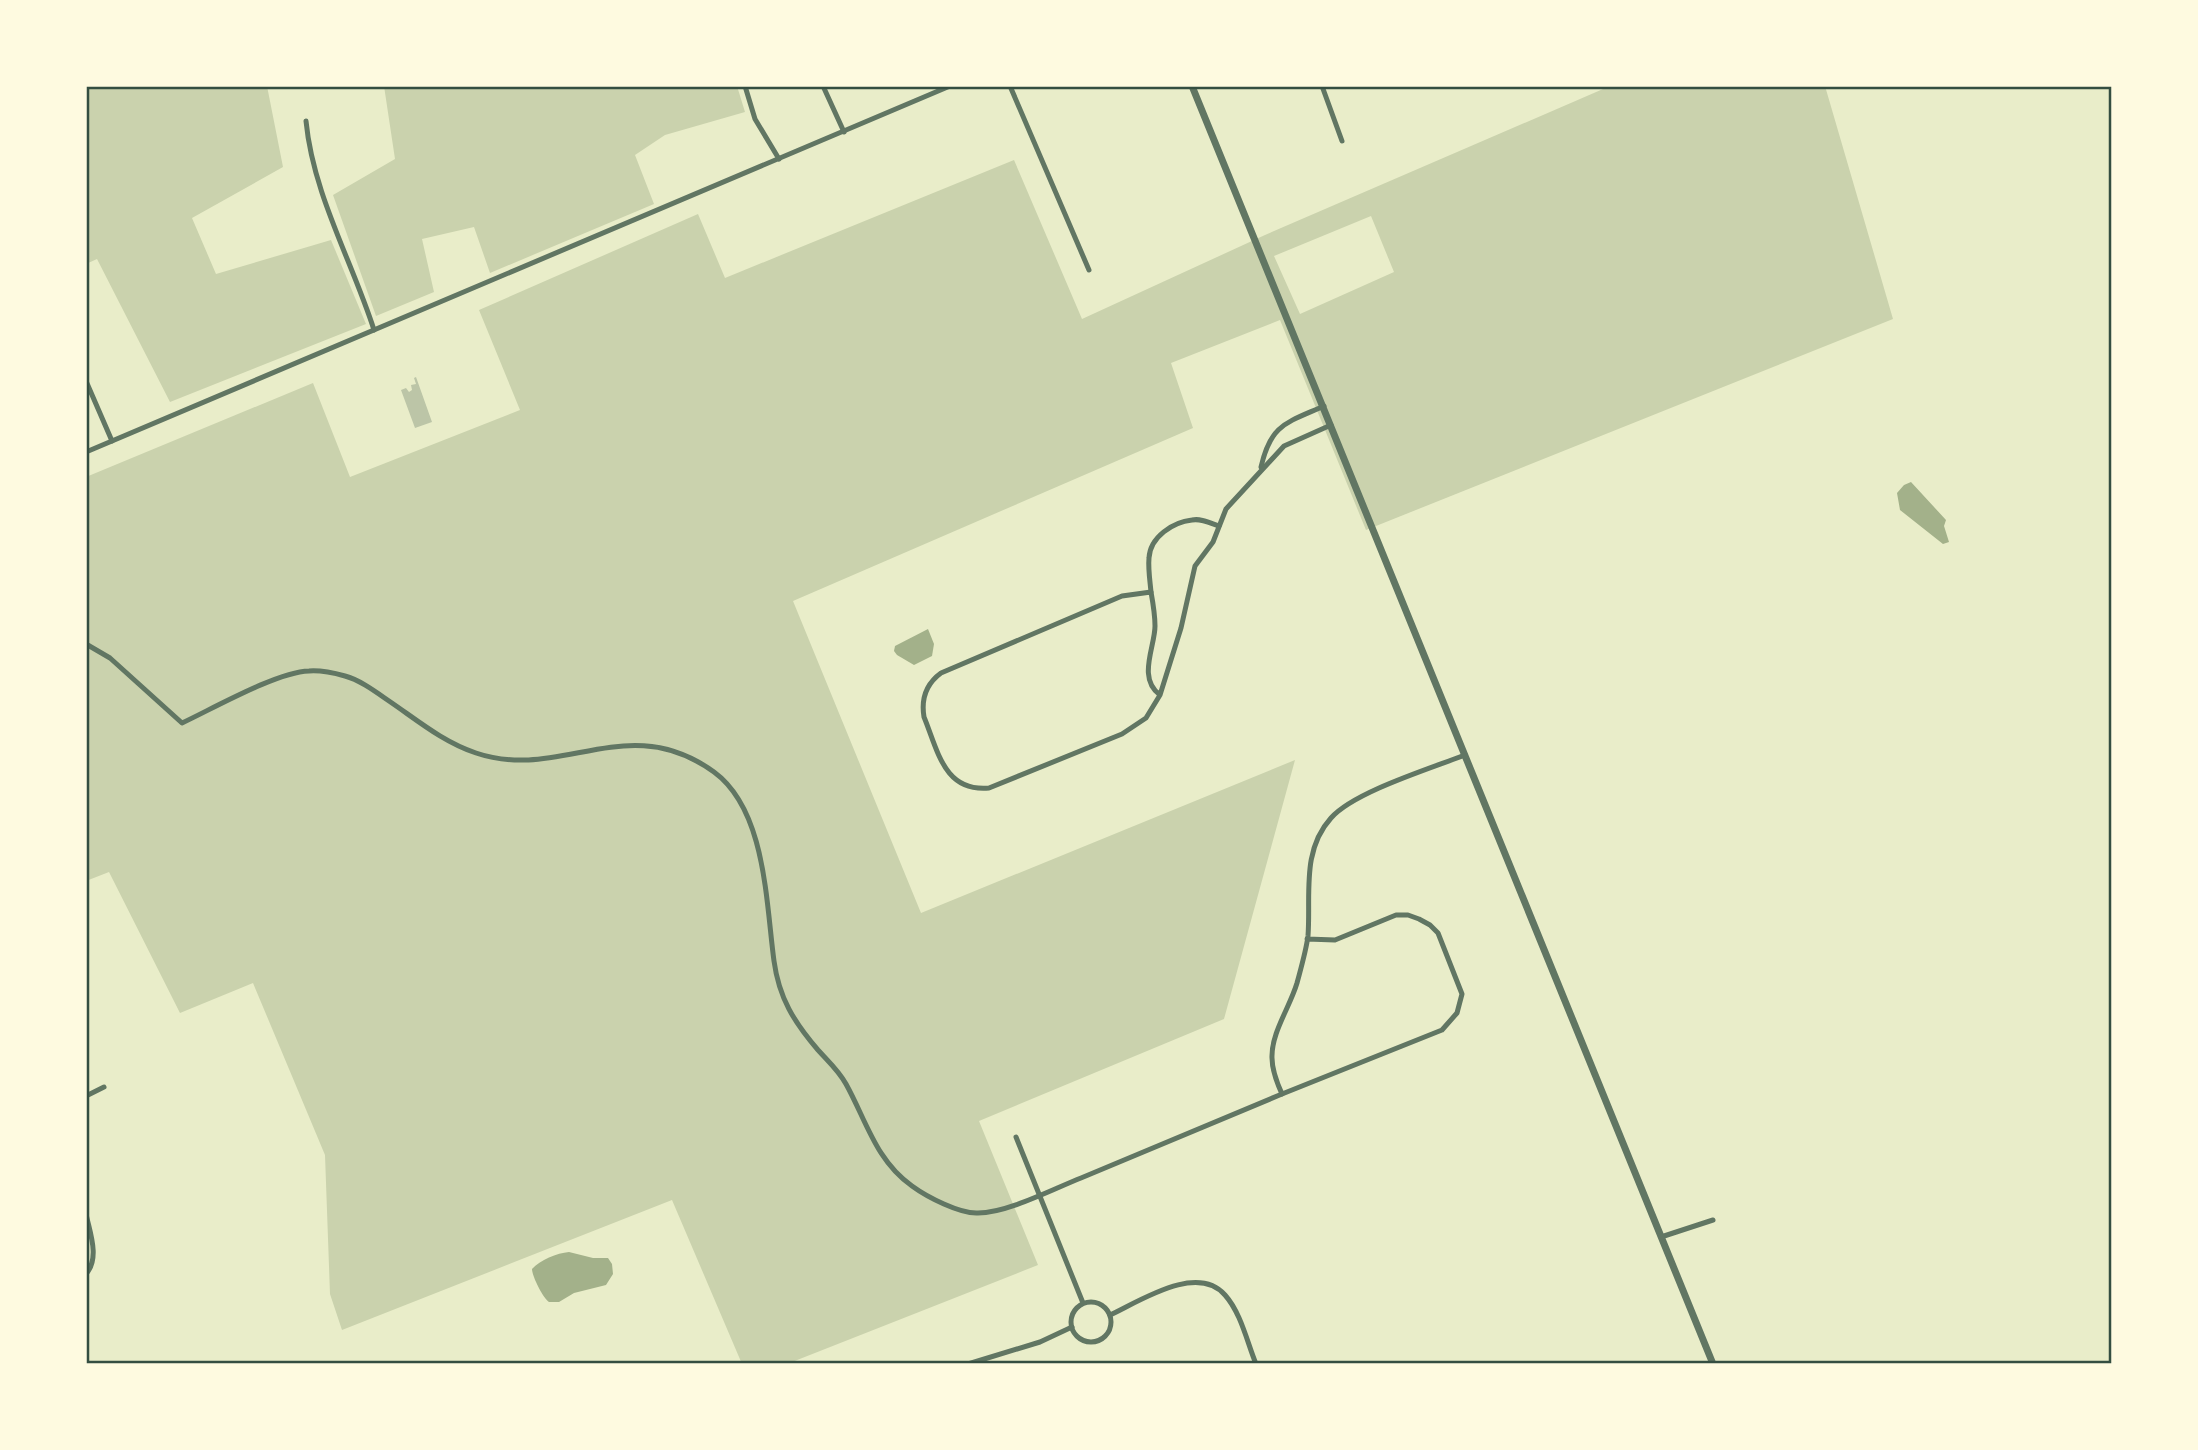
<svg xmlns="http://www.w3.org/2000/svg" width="2198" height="1450" font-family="'Fira Sans',sans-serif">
	<rect width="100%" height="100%" fill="#e9edc9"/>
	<g fill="#cad2ad" fill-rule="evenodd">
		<polygon points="86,86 267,86 283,167 192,218 216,274 331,240 366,324 170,402 97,259 86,264"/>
		<polygon points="384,86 737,86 745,112 665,135 635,155 654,204 490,273 474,227 422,239 434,292 376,316 333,195 395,159"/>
		<path d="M1610 86H1825L1893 319 1366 530 1280 320 1171 363 1193 428 793 601 921 913 1295 760 1224 1019 979 1121 1038 1265 787 1364H742L672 1200 342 1330 330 1294 325 1155 253 983 180 1013 109 872 86 881V477L313 383 350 477 520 410 479 310 698 214 725 278 1014 160 1082 319 1265 235ZM1371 216 1394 272 1300 314 1274 256Z"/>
	</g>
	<g fill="#a3b18a">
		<polygon points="1911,482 1946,520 1944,526 1949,542 1943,544 1900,510 1897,493 1904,485"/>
		<polygon points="928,629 934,644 932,656 914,665 897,655 894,651 895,646"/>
		<path d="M569 1252 593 1258H608L612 1264 613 1274 606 1285 574 1293 559 1302H549C543 1298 532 1276 532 1269 540 1260 557 1253 569 1252Z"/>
	</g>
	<polygon fill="#bcc5a7" points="416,377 432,422 415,428 401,390 406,388 409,392 412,390 411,385 416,384 414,378"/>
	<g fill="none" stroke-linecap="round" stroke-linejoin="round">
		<g stroke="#617663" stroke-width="5">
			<polyline points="745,86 755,119 779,159"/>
			<polyline points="823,86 844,132"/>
			<polyline points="1010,86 1089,270"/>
			<polyline points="1322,86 1342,141"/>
			<path d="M306 121C313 194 352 261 374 330"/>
			<polyline points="86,381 112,441"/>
			<polyline points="86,452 950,86"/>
			<path d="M1261 467C1271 424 1286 423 1324 406"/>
			<path d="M1151 592C1150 581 1148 569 1149 558 1150 537 1173 522 1192 520 1201 518 1210 523 1219 526"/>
			<path d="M86 644 110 658 182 723C214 708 277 672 309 671 321 670 334 673 345 676 360 680 376 692 389 701 417 720 443 742 476 753 561 782 627 709 714 772 766 810 766 903 774 961 779 998 794 1022 818 1050 828 1061 839 1071 846 1084 866 1120 876 1161 912 1186 927 1197 960 1214 978 1213 1007 1213 1053 1189 1081 1178 1148 1150 1215 1122 1282 1094"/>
			<path d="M1160 695C1137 678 1155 647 1155 626 1155 614 1153 603 1151 592L1122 596 941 673C926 684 921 699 924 717 938 751 944 792 989 788L1122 734 1146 718 1160 695 1181 628 1195 566 1213 542 1226 509 1284 446 1331 425"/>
			<path d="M1307 939 1335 940 1396 915H1408L1419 919 1430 925 1438 933 1462 994 1457 1013 1442 1030 1282 1094C1277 1083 1272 1071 1272 1058 1271 1033 1290 1007 1297 983 1301 968 1306 951 1308 936 1311 896 1301 851 1331 818 1354 792 1429 769 1465 755"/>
			<polyline points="86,1096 104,1087"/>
			<polyline points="1016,1137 1083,1303"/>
			<path d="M86 1214C90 1233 100 1258 86 1274"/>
			<polyline points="1661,1237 1713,1220"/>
			<circle cx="1091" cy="1322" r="20"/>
			<path d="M1110 1315C1140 1301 1197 1263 1225 1295 1241 1313 1247 1342 1256 1364"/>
			<polyline points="968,1364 1040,1342 1072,1327"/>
		</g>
		<polyline stroke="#617663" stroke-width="7" points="1192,86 1713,1364"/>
	</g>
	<rect width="2198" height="1450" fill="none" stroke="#fefae0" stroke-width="175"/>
	<rect x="88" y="88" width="2022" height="1274" fill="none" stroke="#344e41" stroke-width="2.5"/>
</svg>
